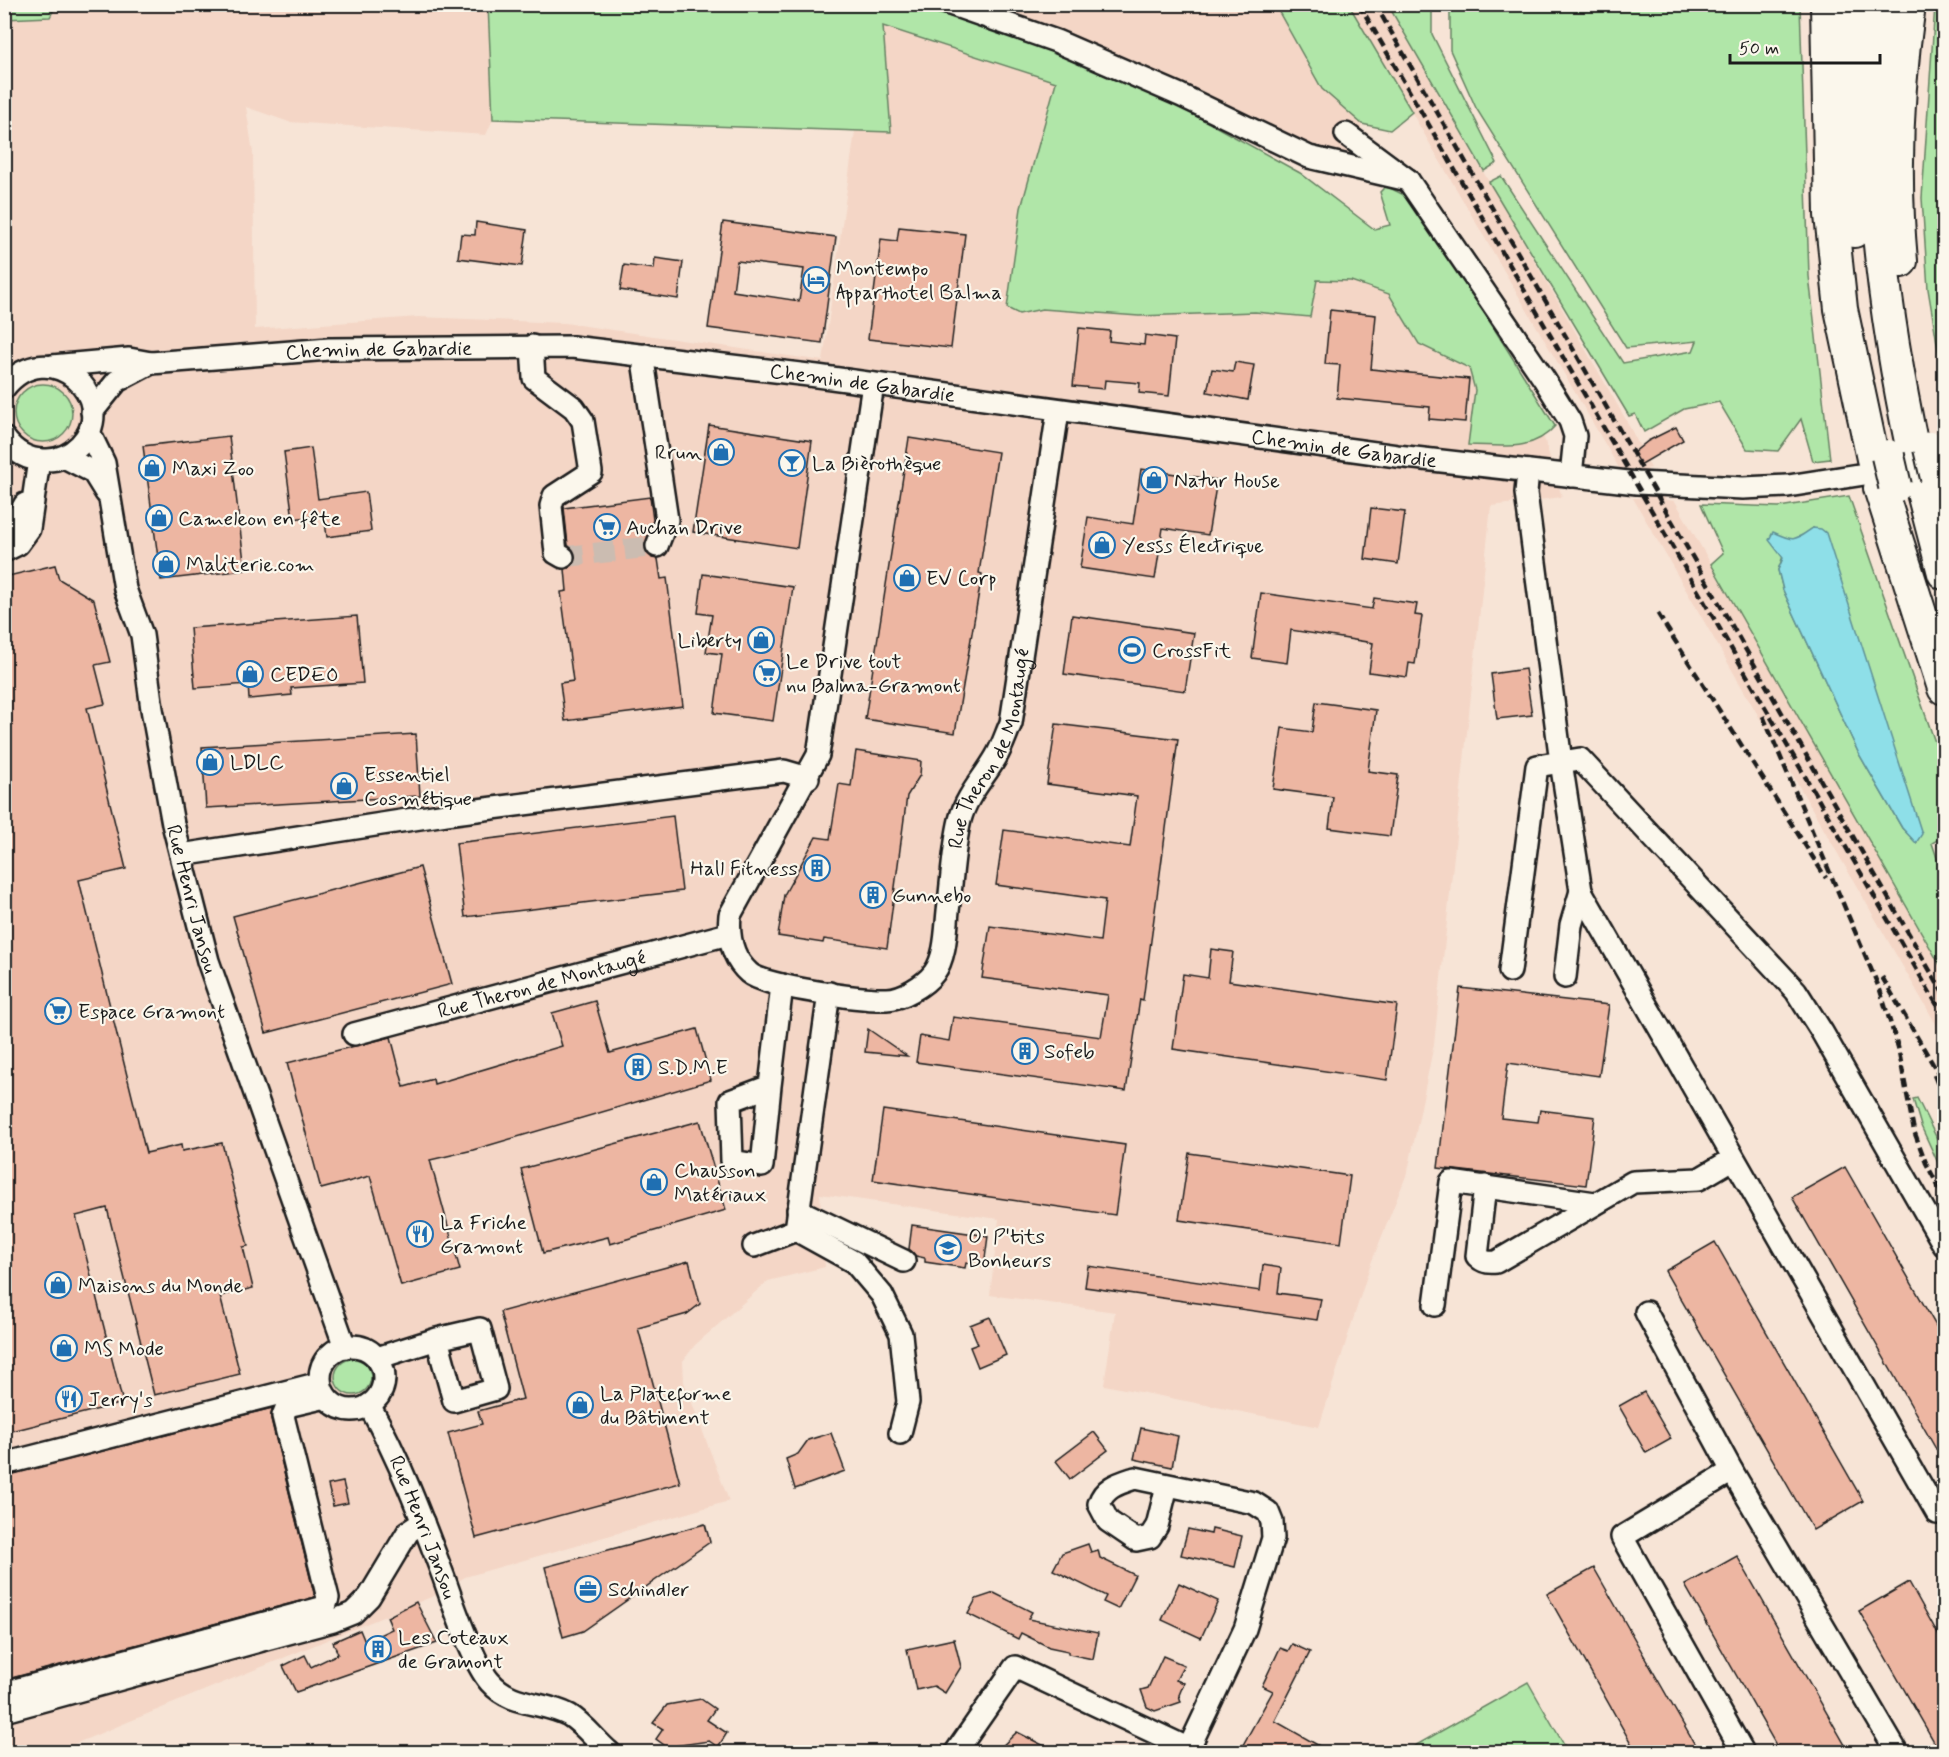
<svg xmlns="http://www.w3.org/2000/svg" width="1949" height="1757" font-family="Mynerve,sans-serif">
	<rect width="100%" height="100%" fill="#f7e4d6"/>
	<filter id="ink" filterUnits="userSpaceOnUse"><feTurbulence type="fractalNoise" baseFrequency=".0167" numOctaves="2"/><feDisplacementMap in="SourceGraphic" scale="12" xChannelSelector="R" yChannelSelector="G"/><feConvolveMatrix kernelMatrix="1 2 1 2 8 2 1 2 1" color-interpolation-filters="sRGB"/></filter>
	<g filter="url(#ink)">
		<g fill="#f4d6c6">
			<polygon points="56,4 488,5 493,119 486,135 289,122 246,107 253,153 255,329 418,317 565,323 823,361 855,131 891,132 883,26 1056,82 1021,208 1007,308 1019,314 1042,309 1139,316 1255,312 1310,317 1325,230 1544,438 1562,497 1491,506 1434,1044 1408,1171 1370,1266 1319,1427 1104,1385 1115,1312 990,1295 999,1219 820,1194 825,1267 768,1281 695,1345 683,1361 684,1382 729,1501 465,1577 436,1595 55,1752 5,1752 4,19 50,17"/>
			<polygon points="970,5 1275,5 1322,89 1362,124 1357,141 1347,155 1335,160"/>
			<polygon points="1349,5 1387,5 1625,418 1651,468 1647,469 1666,500 1675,501 1944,972 1944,1038 1633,498 1640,498 1625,469 1619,468"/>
		</g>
		<g fill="#b0e6a8" stroke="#668162" stroke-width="1.5" fill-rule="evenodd">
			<path d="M900 4 999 29 1153 92 1300 173 1374 229 1390 225 1380 192 1386 186 1406 196 1443 247 1555 426C1532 453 1500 445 1468 445L1475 390 1469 368 1419 344 1389 294 1351 281 1317 280 1310 317 1255 312 1139 316 1042 309 1019 314 1007 308 1021 208 1056 82 883 26 891 132 493 119 488 5Z"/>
			<polygon points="4,5 5,4 56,5 50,17 5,19"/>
			<polygon points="1275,5 1349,5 1412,112 1390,130 1362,124 1322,89"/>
			<polygon points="1388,5 1432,5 1432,34 1497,163 1484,171"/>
			<polygon points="1450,5 1800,5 1809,276 1830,459 1813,461 1801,419 1778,451 1747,449 1719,402 1684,409 1644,432 1635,414 1629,416 1489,182 1501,176 1623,363 1693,351 1697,341 1626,348 1476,108 1450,50"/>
			<polygon points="1935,5 1944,5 1944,385 1928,289 1922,198"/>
			<circle cx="43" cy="413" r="29"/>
			<path d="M1849 496 1944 768V836L1932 843 1938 861 1944 859V972L1711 564 1723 553 1701 504 1779 507ZM1813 528 1917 843 1902 828 1859 754 1783 590 1778 570 1789 540H1796Z"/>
			<polygon points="1917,1098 1944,1153 1944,1176 1921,1126 1913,1099"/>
			<circle cx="353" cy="1377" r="18"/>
			<polygon points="1528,1682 1568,1752 1404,1752"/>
		</g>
		<path fill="#8edfe8" stroke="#609196" stroke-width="1.5" d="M1813 528 1821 529 1826 533 1922 834 1916 843 1902 828 1859 754 1783 590 1778 570 1783 558 1769 540 1773 532C1794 542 1794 541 1813 528Z"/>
		<g fill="#edb6a2" stroke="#1c1c1c" stroke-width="1.5" fill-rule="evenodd">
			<polygon points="476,222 527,230 522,266 458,258 461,234 475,235"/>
			<path d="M723 222 836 237 822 343 708 328ZM737 261 804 269 799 301 733 291Z"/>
			<polygon points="899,227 965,234 951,348 868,339 881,239 897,241"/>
			<polygon points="655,258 683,262 678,299 620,290 624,265 654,269"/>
			<polygon points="1330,310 1376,315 1371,369 1469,379 1465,422 1429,419 1430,407 1337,398 1340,365 1325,364"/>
			<polygon points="1079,328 1110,331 1109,341 1144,345 1145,335 1175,339 1169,396 1139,393 1140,383 1105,380 1104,389 1073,386"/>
			<polygon points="1235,362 1254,365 1248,400 1207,392 1212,369 1233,372"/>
			<polygon points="709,425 812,441 797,548 693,532"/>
			<polygon points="1676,427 1683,440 1640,465 1633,453 1648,441"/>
			<polygon points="229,436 245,570 161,580 143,446"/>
			<polygon points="909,438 998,452 979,573 982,574 955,733 865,719"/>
			<polygon points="311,448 318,499 366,492 371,531 327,537 324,515 293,519 284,452"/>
			<polygon points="1141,469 1217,480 1208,535 1163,528 1155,579 1080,568 1088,517 1133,524"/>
			<polygon points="650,497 653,520 645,549 652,558 658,559 661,579 667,578 683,706 565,721 560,683 573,681 561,592 567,591 565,569 574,564 576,556 568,545 564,508"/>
			<polygon points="1371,508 1405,512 1398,564 1365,559"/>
			<polygon points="55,565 59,579 94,600 110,662 95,665 105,704 87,708 126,869 79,880 146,1153 181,1145 182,1151 222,1143 248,1246 243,1247 253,1288 220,1296 240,1374 154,1395 107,1208 76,1216 123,1403 4,1433 4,577"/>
			<polygon points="703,574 793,587 773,721 714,713 722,654 706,652 712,615 698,613"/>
			<polygon points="1261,593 1372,609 1374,598 1417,604 1415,615 1422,616 1415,664 1409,663 1407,677 1369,672 1373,643 1291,630 1287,663 1252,658"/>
			<polygon points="1072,615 1194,633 1185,691 1064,674"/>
			<polygon points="357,616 363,683 291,688 292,695 249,699 248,684 195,688 190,628"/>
			<polygon points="1525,669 1532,715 1497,719 1491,674"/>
			<polygon points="1316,702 1376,710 1368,771 1398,775 1390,836 1329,828 1333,797 1273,789 1282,728 1312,732"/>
			<polygon points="1056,724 1178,739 1143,1000 1140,999 1126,1091 916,1062 920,1036 949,1041 953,1017 1101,1037 1108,995 982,978 990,926 1100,941 1105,900 996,885 1004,830 1130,847 1137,796 1047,784"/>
			<polygon points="416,734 420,796 206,808 202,747"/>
			<polygon points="856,751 921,761 920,775 907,796 887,948 824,939 823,943 778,936 784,895 816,837 830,839 839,784 851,786"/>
			<polygon points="673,816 682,891 465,917 456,843"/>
			<polygon points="420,867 452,984 266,1033 233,916"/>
			<polygon points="1211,949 1233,952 1229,981 1397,1005 1387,1080 1173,1049 1183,974 1208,978"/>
			<polygon points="1460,988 1609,1005 1599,1076 1508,1063 1501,1118 1538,1122 1540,1110 1595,1117 1586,1185 1438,1168"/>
			<polygon points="595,1001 610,1053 697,1029 711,1080 473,1150 430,1160 460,1270 401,1286 370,1176 321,1189 287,1063 391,1037 404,1087 433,1079 434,1084 562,1046 552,1013"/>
			<polygon points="868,1029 907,1056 865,1052"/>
			<polygon points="883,1110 1125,1145 1115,1215 873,1180"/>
			<polygon points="700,1121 726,1210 610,1244 608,1237 543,1253 521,1169"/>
			<polygon points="1189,1153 1350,1176 1341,1243 1179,1220"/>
			<polygon points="1845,1167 1944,1340 1944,1463 1792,1197"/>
			<polygon points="912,1225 988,1236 984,1266 966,1263 965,1268 925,1262 925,1258 916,1256 909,1249"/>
			<polygon points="1715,1242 1863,1501 1813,1530 1665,1271"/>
			<polygon points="689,1261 700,1304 687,1314 638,1328 680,1483 476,1538 448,1433 482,1424 478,1411 523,1399 500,1312"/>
			<polygon points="1263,1265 1281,1268 1278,1293 1321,1299 1317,1320 1085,1287 1088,1266 1260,1291"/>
			<polygon points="990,1317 1006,1355 978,1367 970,1347 978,1344 970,1325"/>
			<polygon points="1644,1392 1671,1439 1646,1453 1619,1406"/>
			<polygon points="272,1408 271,1419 315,1597 4,1680 4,1476"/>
			<polygon points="1141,1428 1178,1436 1172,1467 1134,1459"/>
			<polygon points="1094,1432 1108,1450 1070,1479 1056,1461"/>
			<polygon points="831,1433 845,1471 795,1489 786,1459 798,1454 808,1440"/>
			<polygon points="343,1482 348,1503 333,1506 328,1485"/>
			<polygon points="705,1524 710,1542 583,1631 563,1637 545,1567"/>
			<polygon points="1188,1529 1211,1534 1212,1529 1242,1536 1235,1567 1181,1555"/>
			<polygon points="1088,1544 1091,1552 1098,1550 1100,1558 1135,1575 1118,1609 1103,1602 1106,1596 1053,1570 1062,1553"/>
			<polygon points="1737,1556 1849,1752 1780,1752 1685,1585"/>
			<polygon points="1594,1568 1699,1752 1636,1752 1547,1594"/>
			<polygon points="1909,1582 1944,1645 1944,1752 1940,1752 1859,1611"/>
			<polygon points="1179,1583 1218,1601 1201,1638 1162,1620"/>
			<polygon points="994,1593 1032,1612 1028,1619 1098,1633 1093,1659 1068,1654 1068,1651 1049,1647 1021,1633 1018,1639 968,1614 976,1599"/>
			<polygon points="416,1602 437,1643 296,1692 283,1666 305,1655 311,1667 338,1654 333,1642 360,1630 365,1642 392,1629 387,1617"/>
			<polygon points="954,1639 961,1667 945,1693 934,1686 916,1690 907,1649"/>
			<polygon points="1292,1644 1310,1652 1275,1721 1330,1752 1239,1752 1273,1691 1262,1686 1280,1648 1288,1651"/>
			<polygon points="1163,1656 1184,1665 1176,1680 1184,1683 1179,1695 1181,1702 1155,1711 1147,1707 1141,1690 1148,1688"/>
			<polygon points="701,1699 715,1709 707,1720 727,1733 718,1747 709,1741 674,1746 671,1750 656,1739 663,1729 653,1723 667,1705"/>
			<polygon points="1017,1732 1056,1752 996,1752"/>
		</g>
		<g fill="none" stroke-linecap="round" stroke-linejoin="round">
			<polyline stroke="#cbbcb1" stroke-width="21" stroke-dasharray="21 10" stroke-linecap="butt" points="563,557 657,546"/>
			<defs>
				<g id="minor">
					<polyline points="950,4 1056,41 1180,95 1309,157 1408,180"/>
					<polyline points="1346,134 1408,180 1544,379 1570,421 1575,436 1571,476"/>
					<polyline points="532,346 534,378 574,408 583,421 591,472 554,496 551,506 556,553 563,557"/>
					<polyline points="646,355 644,367 667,520 657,546"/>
					<path id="s1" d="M52 366 129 359 151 363 329 349 572 347 817 376 1397 456 1637 483 1743 488 1788 486 1941 462"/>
					<path id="s2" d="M873 384 818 755 730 915C728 936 732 958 749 973 765 987 863 1000 887 999 902 999 925 985 934 973 946 957 946 930 948 911 952 882 953 849 960 820 966 796 984 778 996 757 1002 747 1006 734 1011 723L1058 411"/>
					<path d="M4 388C49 331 123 399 80 445 71 454 60 460 47 460 29 461 15 453 4 438"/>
					<polyline points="92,412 117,381 151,363"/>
					<path id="s3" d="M89 432 104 463 125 589 142 635 152 709 173 824 208 961 345 1347"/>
					<polyline points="64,457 93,472 106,493"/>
					<polyline points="1528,471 1526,493 1561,762 1581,891 1937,1513"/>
					<polyline points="4,531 12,528 25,504"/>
					<polyline points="4,551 18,544 29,529 39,460"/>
					<polyline points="181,855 446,814 784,771 808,778"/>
					<polyline points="1510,971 1537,766 1580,759 1796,991 1822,1032 1944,1245"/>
					<polyline points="1565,977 1571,925 1581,891"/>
					<path id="s4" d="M354 1034 728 934"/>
					<polyline points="770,1086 762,1166 732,1161 730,1101 770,1086 782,985"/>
					<path d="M1485 1186 1477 1256C1483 1262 1488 1263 1496 1262L1633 1182 1699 1179 1733 1159"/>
					<polyline points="798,1210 904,1261"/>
					<polyline points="796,1230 854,1262 882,1295 901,1334 908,1402 900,1433"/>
					<polyline points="754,1246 796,1230 829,993"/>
					<polyline points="1435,1305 1451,1182 1595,1203"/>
					<polyline points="1646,1312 1732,1471 1897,1752"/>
					<circle cx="352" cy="1378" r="32"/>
					<polyline points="377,1358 437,1339 480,1329 496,1389 454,1401 437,1339"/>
					<path id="s5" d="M369 1405C400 1460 422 1519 444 1578 453 1604 473 1663 490 1682 512 1707 542 1701 569 1715 584 1724 596 1741 609 1752"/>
					<polyline points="4,1464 320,1383"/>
					<polyline points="1732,1471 1622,1537 1743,1752"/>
					<path d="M1167 1486 1157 1526 1150 1537 1136 1540 1108 1521 1099 1504C1104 1487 1120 1483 1135 1478L1254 1503 1268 1512 1272 1522 1273 1538 1245 1629 1187 1752"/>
					<polyline points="262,1640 333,1621 353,1613 369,1597 408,1532 423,1522"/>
					<polyline points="4,1693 325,1607 328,1598 283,1416 287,1406 326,1397"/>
					<polyline points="4,1711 259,1641"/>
					<polyline points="956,1752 1015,1667 1196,1752"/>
				</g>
				<g id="highway">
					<polyline points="1827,4 1831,215 1841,309 1873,459"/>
					<path d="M1881 4C1864 159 1881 300 1913 451"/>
					<polyline points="1854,231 1852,86 1858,4"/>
					<path d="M1901 261C1893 175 1897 89 1909 4"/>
					<polyline points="1920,481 1944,573"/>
					<polyline points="1880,488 1944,688"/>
				</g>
			</defs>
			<use href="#minor" stroke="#1c1c1c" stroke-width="26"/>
			<use href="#highway" stroke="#1c1c1c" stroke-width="36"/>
			<use href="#minor" stroke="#fbf7ec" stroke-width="21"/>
			<use href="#highway" stroke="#fbf7ec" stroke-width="32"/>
			<g stroke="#1c1c1c" stroke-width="4.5" stroke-dasharray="9 4.5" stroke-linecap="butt">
				<polyline points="1359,4 1944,1017"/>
				<polyline points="1375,4 1944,995"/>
				<polyline points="1658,614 1826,878"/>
				<polyline points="1763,716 1880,990 1898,1047 1914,1131 1926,1163 1944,1197"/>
				<polyline points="1882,977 1944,1083"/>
				<polyline points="1934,1075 1944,1099"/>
			</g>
			<defs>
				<g id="highway-bridge">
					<polyline points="1930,448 1937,478"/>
					<polyline points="1888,456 1895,486"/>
				</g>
			</defs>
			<use href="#highway-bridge" stroke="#1c1c1c" stroke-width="36" stroke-linecap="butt"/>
			<use href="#highway-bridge" stroke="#fbf7ec" stroke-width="32"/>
		</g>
	</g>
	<defs>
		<symbol id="hotel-ring" viewBox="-11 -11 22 22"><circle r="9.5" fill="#fbf7ec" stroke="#1f6fb2" stroke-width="1.5"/><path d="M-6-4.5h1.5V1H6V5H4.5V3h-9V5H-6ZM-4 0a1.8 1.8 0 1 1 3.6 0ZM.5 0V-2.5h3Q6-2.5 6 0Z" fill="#1f6fb2"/></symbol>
		<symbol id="shop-ring" viewBox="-11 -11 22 22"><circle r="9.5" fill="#fbf7ec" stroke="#1f6fb2" stroke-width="1.5"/><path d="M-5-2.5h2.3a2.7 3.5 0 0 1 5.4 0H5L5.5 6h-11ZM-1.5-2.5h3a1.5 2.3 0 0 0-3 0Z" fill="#1f6fb2"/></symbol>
		<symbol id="bar-ring" viewBox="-11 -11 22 22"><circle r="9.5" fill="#fbf7ec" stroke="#1f6fb2" stroke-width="1.5"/><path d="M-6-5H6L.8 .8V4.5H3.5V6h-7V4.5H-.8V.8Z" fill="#1f6fb2"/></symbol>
		<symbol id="supermarket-ring" viewBox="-11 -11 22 22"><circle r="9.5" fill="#fbf7ec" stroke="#1f6fb2" stroke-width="1.5"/><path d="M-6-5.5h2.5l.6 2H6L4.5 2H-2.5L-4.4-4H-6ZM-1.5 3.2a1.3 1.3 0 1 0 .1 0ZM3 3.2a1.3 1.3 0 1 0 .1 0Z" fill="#1f6fb2"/></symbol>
		<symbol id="stadium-ring" viewBox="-11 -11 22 22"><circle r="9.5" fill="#fbf7ec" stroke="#1f6fb2" stroke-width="1.5"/><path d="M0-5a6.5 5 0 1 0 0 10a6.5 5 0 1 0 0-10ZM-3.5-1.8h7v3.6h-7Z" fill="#1f6fb2"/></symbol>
		<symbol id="building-ring" viewBox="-11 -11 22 22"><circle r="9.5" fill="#fbf7ec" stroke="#1f6fb2" stroke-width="1.5"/><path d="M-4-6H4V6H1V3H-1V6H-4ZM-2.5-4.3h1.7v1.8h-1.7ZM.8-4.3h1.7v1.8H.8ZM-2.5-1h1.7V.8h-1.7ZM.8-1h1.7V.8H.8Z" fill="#1f6fb2"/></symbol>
		<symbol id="restaurant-ring" viewBox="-11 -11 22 22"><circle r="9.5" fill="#fbf7ec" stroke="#1f6fb2" stroke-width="1.5"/><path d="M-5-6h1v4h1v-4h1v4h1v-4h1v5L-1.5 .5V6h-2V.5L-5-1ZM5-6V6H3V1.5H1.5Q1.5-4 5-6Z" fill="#1f6fb2"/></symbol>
		<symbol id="school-ring" viewBox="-11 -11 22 22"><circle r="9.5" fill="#fbf7ec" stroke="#1f6fb2" stroke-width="1.5"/><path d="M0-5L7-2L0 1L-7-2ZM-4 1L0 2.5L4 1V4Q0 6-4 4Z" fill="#1f6fb2"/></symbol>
		<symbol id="office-ring" viewBox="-11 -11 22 22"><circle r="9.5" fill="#fbf7ec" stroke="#1f6fb2" stroke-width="1.5"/><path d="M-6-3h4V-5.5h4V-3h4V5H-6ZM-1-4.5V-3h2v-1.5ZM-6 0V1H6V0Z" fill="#1f6fb2"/></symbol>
	</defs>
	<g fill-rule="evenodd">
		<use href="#hotel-ring" x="801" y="265" width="30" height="30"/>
		<use href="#shop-ring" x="706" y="437" width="30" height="30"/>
		<use href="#bar-ring" x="777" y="448" width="30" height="30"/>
		<use href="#shop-ring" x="137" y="453" width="30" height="30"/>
		<use href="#shop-ring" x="1139" y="465" width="30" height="30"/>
		<use href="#shop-ring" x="144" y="503" width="30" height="30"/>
		<use href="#supermarket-ring" x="592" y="512" width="30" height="30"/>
		<use href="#shop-ring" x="1087" y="530" width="30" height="30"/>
		<use href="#shop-ring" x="151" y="549" width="30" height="30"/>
		<use href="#shop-ring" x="892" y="563" width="30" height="30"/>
		<use href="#shop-ring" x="746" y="625" width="30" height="30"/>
		<use href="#stadium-ring" x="1117" y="635" width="30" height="30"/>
		<use href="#supermarket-ring" x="752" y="658" width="30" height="30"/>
		<use href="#shop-ring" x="235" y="659" width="30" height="30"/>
		<use href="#shop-ring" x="195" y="747" width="30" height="30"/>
		<use href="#shop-ring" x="329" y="771" width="30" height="30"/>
		<use href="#building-ring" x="802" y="853" width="30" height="30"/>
		<use href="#building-ring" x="858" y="880" width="30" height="30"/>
		<use href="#supermarket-ring" x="43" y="996" width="30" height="30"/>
		<use href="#building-ring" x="1010" y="1036" width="30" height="30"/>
		<use href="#building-ring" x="623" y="1052" width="30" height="30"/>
		<use href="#shop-ring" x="639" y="1167" width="30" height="30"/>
		<use href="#restaurant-ring" x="405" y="1219" width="30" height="30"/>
		<use href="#school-ring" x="933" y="1233" width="30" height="30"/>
		<use href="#shop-ring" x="43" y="1270" width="30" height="30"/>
		<use href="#shop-ring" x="49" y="1333" width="30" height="30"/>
		<use href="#restaurant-ring" x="54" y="1384" width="30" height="30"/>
		<use href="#shop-ring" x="565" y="1390" width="30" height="30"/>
		<use href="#office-ring" x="573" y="1574" width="30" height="30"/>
		<use href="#building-ring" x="363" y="1634" width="30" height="30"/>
	</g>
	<g text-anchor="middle" stroke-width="4.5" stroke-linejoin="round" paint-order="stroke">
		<g font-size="21" fill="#1c1c1c" stroke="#fbf7ec" text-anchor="start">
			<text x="836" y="275">Montempo<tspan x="836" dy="24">Apparthotel Balma</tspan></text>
			<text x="702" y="459" text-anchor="end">Rrun</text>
			<text x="812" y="470">La Bièrothèque</text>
			<text x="172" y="475">Maxi Zoo</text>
			<text x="1174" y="487">Natur House</text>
			<text x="178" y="525">Cameleon en fête</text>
			<text x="626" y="534">Auchan Drive</text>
			<text x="1122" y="552">Yesss Électrique</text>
			<text x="186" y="571">Maliterie.com</text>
			<text x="926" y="585">EV Corp</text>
			<text x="742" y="647" text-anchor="end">Liberty</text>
			<text x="1152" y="657">CrossFit</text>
			<text x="786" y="668">Le Drive tout<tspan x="786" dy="24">nu Balma-Gramont</tspan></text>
			<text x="270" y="681">CEDEO</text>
			<text x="230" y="769">LDLC</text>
			<text x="364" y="781">Essentiel<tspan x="364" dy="24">Cosmétique</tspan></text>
			<text x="798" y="875" text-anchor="end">Hall Fitness</text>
			<text x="892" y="902">Gunnebo</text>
			<text x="78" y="1018">Espace Gramont</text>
			<text x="1044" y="1058">Sofeb</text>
			<text x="658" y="1074">S.D.M.E</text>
			<text x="674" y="1177">Chausson<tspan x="674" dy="24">Matériaux</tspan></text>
			<text x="440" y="1229">La Friche<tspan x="440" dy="24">Gramont</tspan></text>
			<text x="968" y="1243">O' P'tits<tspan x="968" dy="24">Bonheurs</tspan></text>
			<text x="78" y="1292">Maisons du Monde</text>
			<text x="84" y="1355">MS Mode</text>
			<text x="600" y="1400">La Plateforme<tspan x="600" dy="24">du Bâtiment</tspan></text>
			<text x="88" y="1406">Jerry's</text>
			<text x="608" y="1596">Schindler</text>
			<text x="398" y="1644">Les Coteaux<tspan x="398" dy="24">de Gramont</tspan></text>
		</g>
		<g font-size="21" fill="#1c1c1c" stroke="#fbf7ec">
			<text dy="7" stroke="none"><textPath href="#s1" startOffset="328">Chemin de Gabardie</textPath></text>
			<text dy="7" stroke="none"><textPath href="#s1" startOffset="814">Chemin de Gabardie</textPath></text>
			<text dy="7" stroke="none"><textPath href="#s1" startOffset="1300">Chemin de Gabardie</textPath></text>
			<text dy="7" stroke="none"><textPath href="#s2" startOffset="1052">Rue Theron de Montaugé</textPath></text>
			<text dy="7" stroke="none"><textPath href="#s3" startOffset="480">Rue Henri Jansou</textPath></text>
			<text dy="7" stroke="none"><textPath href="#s4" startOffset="194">Rue Theron de Montaugé</textPath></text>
			<text dy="7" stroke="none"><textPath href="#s5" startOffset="134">Rue Henri Jansou</textPath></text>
		</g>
	</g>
	<rect width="1949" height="1757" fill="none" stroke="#fbf7ec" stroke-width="24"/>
	<rect x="12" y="12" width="1925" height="1733" fill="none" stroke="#1c1c1c" stroke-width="2" filter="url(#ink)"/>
	<path d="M1730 54v9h150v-9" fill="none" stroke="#1c1c1c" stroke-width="3"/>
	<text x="1739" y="54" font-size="18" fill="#1c1c1c" stroke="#fbf7ec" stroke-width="4.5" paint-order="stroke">50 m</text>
</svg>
